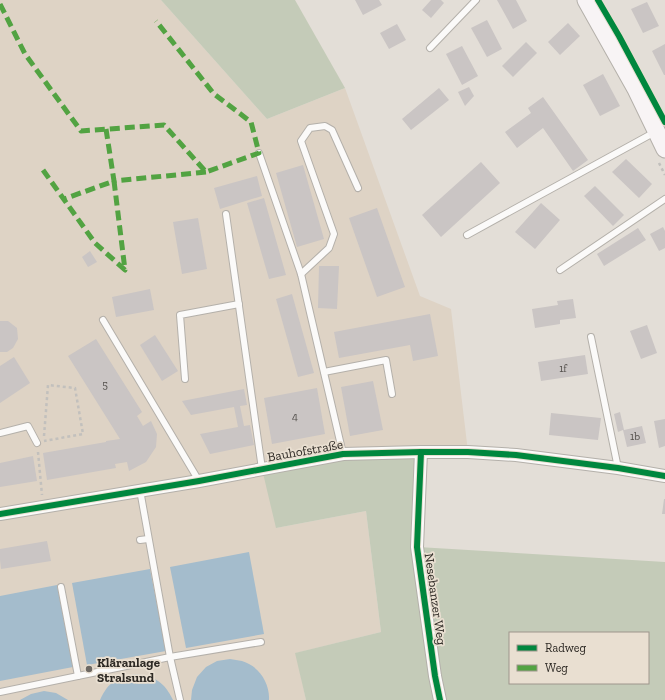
<svg xmlns="http://www.w3.org/2000/svg" width="665" height="700" font-family="'Zilla Slab',serif">
	<rect width="100%" height="100%" fill="#e3ded7"/>
	<polygon fill="#ded3c5" points="0,0 161,0 267,119 345,88 420,296 451,309 468,452 421,452 276,528 366,511 381,632 296,653 306,700 0,700"/>
	<g fill="#c4cbb8" fill-rule="evenodd">
		<polygon points="161,0 295,0 345,88 267,119"/>
		<path d="M421 452 418 547 665 562V700H306L295 653 381 632 366 511 276 528 262 469 343 454ZM510 633H648V683H510Z"/>
	</g>
	<g fill="#a4bccc">
		<polygon points="249,552 264,634 186,648 170,567"/>
		<polygon points="150,569 166,651 87,665 72,583"/>
		<polygon points="57,585 73,667 0,681 0,596"/>
		<path d="M230 659C234 660 238 660 242 661 259 666 270 683 269 700H191L192 690 197 677 206 667 217 661Z"/>
		<path d="M136 674C156 677 164 682 173 700H100C108 682 117 677 136 674Z"/>
		<polygon points="44,691 56,693 68,700 20,700 31,694"/>
	</g>
	<g fill="#cac5c4">
		<polygon points="355,0 379,0 382,5 363,15"/>
		<polygon points="431,0 441,0 444,3 431,18 422,10"/>
		<polygon points="497,0 516,0 527,21 513,29"/>
		<polygon points="647,2 659,26 643,33 631,9"/>
		<polygon points="487,20 502,49 487,57 471,28"/>
		<polygon points="568,23 580,36 560,55 548,42"/>
		<polygon points="397,24 406,40 389,49 380,33"/>
		<polygon points="526,42 537,53 513,77 502,66"/>
		<polygon points="665,44 665,75 664,75 652,51"/>
		<polygon points="462,46 478,76 462,85 446,54"/>
		<polygon points="603,74 620,106 600,116 583,85"/>
		<polygon points="469,87 474,96 465,106 458,92"/>
		<polygon points="439,88 449,100 411,130 402,119"/>
		<polygon points="543,97 588,160 573,171 543,128 517,148 505,132 531,113 528,108"/>
		<polygon points="626,159 652,184 639,198 612,172"/>
		<polygon points="481,162 500,183 441,237 422,215"/>
		<polygon points="303,165 324,239 297,247 276,173"/>
		<polygon points="257,176 262,196 220,209 214,188"/>
		<polygon points="595,186 624,215 613,226 584,196"/>
		<polygon points="264,198 286,275 269,279 247,203"/>
		<polygon points="541,203 560,220 535,249 515,232"/>
		<polygon points="377,208 405,287 377,297 349,218"/>
		<polygon points="198,218 207,269 182,274 173,222"/>
		<polygon points="663,227 665,231 665,248 659,251 650,234"/>
		<polygon points="638,228 646,240 604,266 597,254"/>
		<polygon points="90,251 97,262 88,267 82,257"/>
		<polygon points="319,266 339,266 337,309 318,308"/>
		<polygon points="150,289 154,310 116,317 112,297"/>
		<polygon points="292,294 314,373 298,377 276,299"/>
		<polygon points="573,299 576,318 560,320 560,324 535,328 532,309 558,305 557,301"/>
		<polygon points="430,314 438,356 413,361 410,345 339,358 334,332"/>
		<polygon points="0,321 8,321 17,328 18,339 13,348 7,352 0,352"/>
		<polygon points="647,325 657,353 641,359 630,331"/>
		<polygon points="155,335 178,371 162,381 140,345"/>
		<polygon points="96,339 142,412 137,416 143,426 151,421 157,434 156,447 146,462 129,471 127,462 115,464 116,468 47,480 43,453 106,442 106,441 120,439 68,356"/>
		<polygon points="585,355 588,374 541,381 538,362"/>
		<polygon points="14,357 30,383 0,403 0,366"/>
		<polygon points="373,381 383,430 350,436 341,387"/>
		<polygon points="317,388 325,434 272,444 264,398"/>
		<polygon points="244,389 247,405 240,406 244,426 250,425 254,445 210,454 200,434 238,427 234,407 191,415 182,401"/>
		<polygon points="620,412 624,430 642,426 646,443 627,447 623,430 618,432 614,414"/>
		<polygon points="551,413 601,418 598,440 549,435"/>
		<polygon points="665,419 665,446 659,448 654,421"/>
		<polygon points="33,456 37,481 0,487 0,463"/>
		<polygon points="664,499 665,499 665,514 662,514"/>
		<polygon points="47,541 51,561 1,569 0,560 0,549"/>
	</g>
	<g fill="none" stroke-linecap="round" stroke-linejoin="round">
		<defs>
			<g id="service">
				<polyline points="430,48 476,0"/>
				<polyline points="259,153 301,274 343,454"/>
				<polyline points="226,214 262,469"/>
				<polyline points="467,235 655,132"/>
				<polyline points="560,270 665,199"/>
				<polyline points="301,274 329,248 334,234 301,141 310,128 325,126 332,130 358,188"/>
				<polyline points="103,320 199,481"/>
				<polyline points="591,337 618,468"/>
				<polyline points="324,372 386,360 392,394"/>
				<polyline points="185,379 180,315 239,304"/>
				<polyline points="0,433 28,426 37,443"/>
				<polyline points="140,490 170,657 180,700"/>
				<polyline points="140,540 148,539"/>
				<polyline points="61,587 78,676"/>
				<polyline points="0,692 170,657 261,642"/>
			</g>
			<g id="minor">
				<polyline points="421,452 417,547 435,676 440,700"/>
				<polyline points="0,514 199,481 343,454 421,452 468,452 516,455 618,468 665,476"/>
			</g>
			<polyline id="secondary" points="586,0 636,89 665,149"/>
		</defs>
		<use href="#service" stroke="#b4b0aa" stroke-width="8"/>
		<use href="#minor" stroke="#b4b0aa" stroke-width="14"/>
		<use href="#secondary" stroke="#b4b0aa" stroke-width="19"/>
		<g stroke="#c2c0bd" stroke-width="2.5" stroke-dasharray="3 3" stroke-linecap="butt">
			<polyline points="659,163 665,175"/>
			<polyline points="44,436 48,385 75,388 83,434 44,441"/>
			<polyline points="38,452 42,495"/>
		</g>
		<use href="#service" stroke="#fbfaf9" stroke-width="6"/>
		<use href="#minor" stroke="#fbfaf9" stroke-width="12"/>
		<use href="#secondary" stroke="#f8f4f5" stroke-width="17"/>
		<g stroke="#52a342" stroke-width="5" stroke-dasharray="10 5" stroke-linecap="butt">
			<polyline points="0,4 25,54 81,131 164,125 206,172 259,153 251,122 214,94 156,21"/>
			<polyline points="106,129 114,181 206,172"/>
			<polyline points="43,170 95,243 125,270 114,181 64,199"/>
		</g>
		<defs>
			<g id="cycleway">
				<polyline points="598,0 619,36 665,122"/>
				<polyline points="421,452 417,547 435,676 440,700"/>
				<polyline points="0,514 199,481 343,454 421,452 468,452 516,455 618,468 665,476"/>
			</g>
		</defs>
		<use href="#cycleway" stroke="#e9dfd1" stroke-width="8"/>
		<use href="#cycleway" stroke="#00873e" stroke-width="6"/>
	</g>
	<circle fill="#6d6863" stroke="#e9dfd1" stroke-width="1.5" cx="89" cy="669" r="4"/>
	<g text-anchor="middle" stroke-width="3.5" stroke-linejoin="round" paint-order="stroke">
		<g font-size="11" fill="#54504c">
			<text x="563" y="372">1f</text>
			<text x="105" y="388">5</text>
			<text x="295" y="420">4</text>
			<text x="635" y="440">1b</text>
		</g>
		<g font-size="13" fill="#2d2924" stroke="#e9dfd1">
			<text transform="translate(305 450) rotate(-10)" y="5">Bauhofstraße</text>
			<text transform="translate(436 599) rotate(82)" y="5">Nesebanzer Weg</text>
		</g>
		<g font-size="13" font-weight="bold" fill="#2d2924" stroke="#e9dfd1" text-anchor="start">
			<text x="97" y="667">Kläranlage<tspan x="97" dy="15">Stralsund</tspan></text>
		</g>
	</g>
	<rect x="509" y="632" width="140" height="52" fill="#e9dfd1" stroke="#9e968c"/>
	<rect x="517" y="645" width="20" height="6" fill="#00873e" stroke="#9e968c"/>
	<text x="545" y="652" font-size="12" fill="#2d2924">Radweg</text>
	<rect x="517" y="665" width="20" height="6" fill="#52a342" stroke="#9e968c"/>
	<text x="545" y="672" font-size="12" fill="#2d2924">Weg</text>
</svg>
